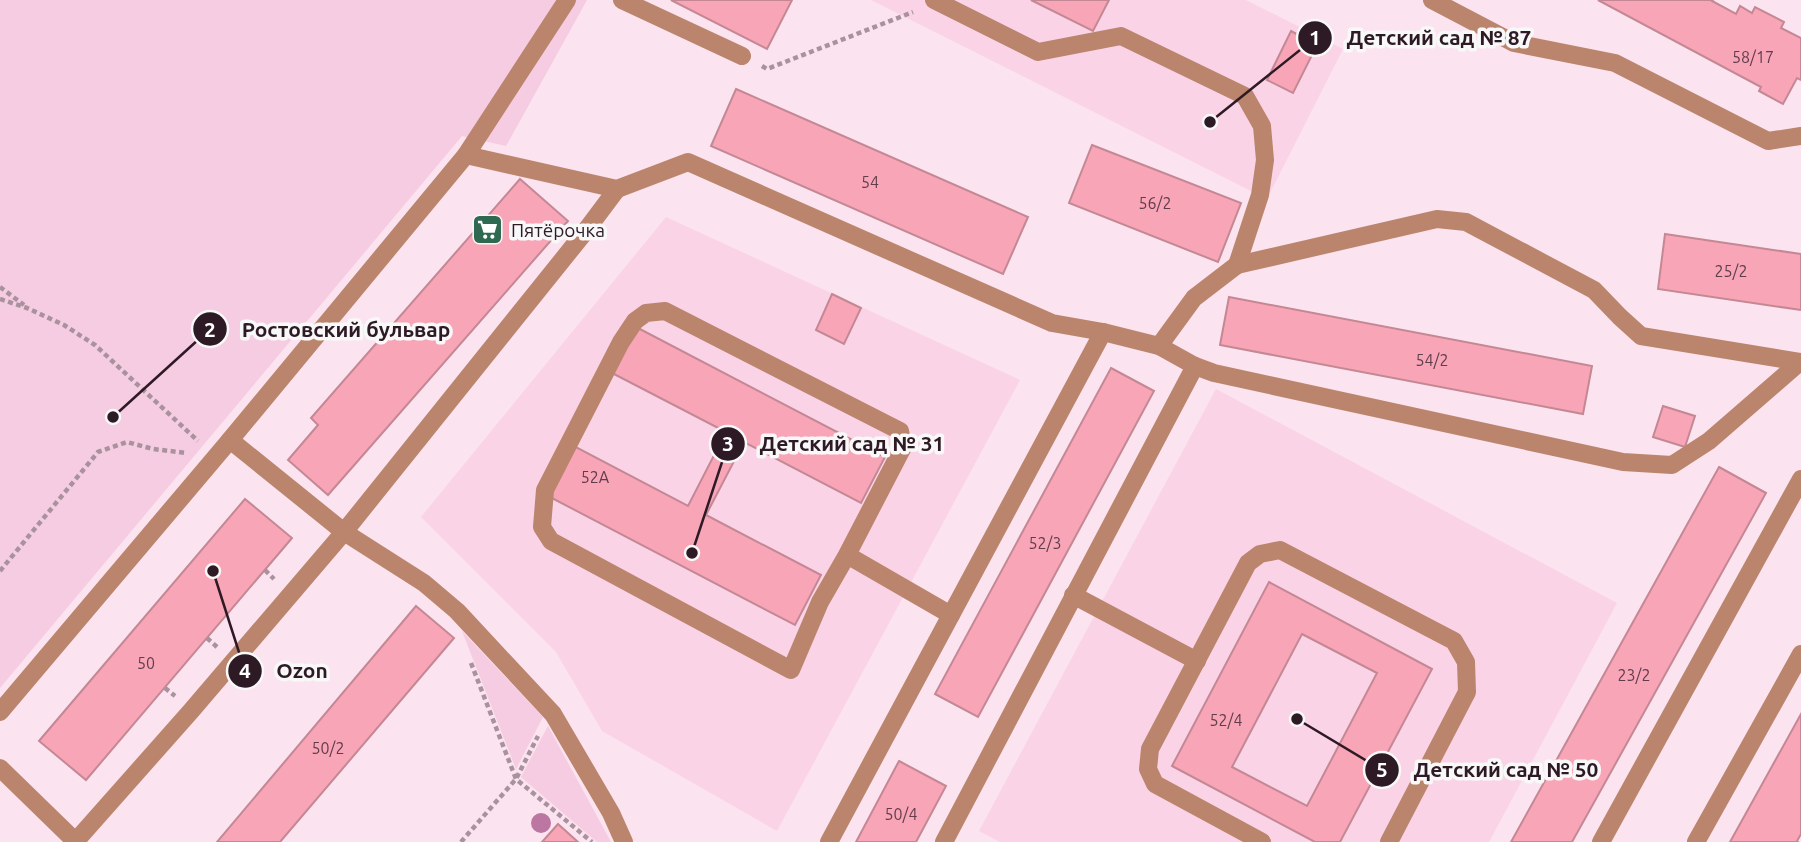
<svg xmlns="http://www.w3.org/2000/svg" width="1801" height="842" font-family="Ubuntu,sans-serif">
	<rect width="100%" height="100%" fill="#fbe3ef"/>
	<g fill="#fad3e7">
		<polygon points="871,0 1246,0 1343,49 1267,199"/>
		<polygon points="666,217 1020,380 777,831 602,731 556,652 421,517"/>
		<polygon points="1216,389 1617,603 1489,842 1000,842 979,831"/>
	</g>
	<g fill="#f5cce1">
		<polygon points="0,0 587,0 506,146 462,136 0,688"/>
		<polygon points="462,631 543,717 516,769"/>
		<polygon points="548,726 611,842 597,842 521,777"/>
	</g>
	<g fill="#f8a5b7" stroke="#c48894" stroke-width="2" fill-rule="evenodd">
		<polygon points="671,0 792,0 767,49"/>
		<polygon points="1031,0 1109,0 1093,31"/>
		<polygon points="1598,0 1713,0 1712,1 1736,14 1740,6 1752,13 1755,7 1784,22 1781,28 1801,38 1801,80 1797,78 1783,104 1759,91 1761,87"/>
		<polygon points="1291,31 1317,45 1293,93 1267,80"/>
		<polygon points="736,89 1028,217 1003,274 711,146"/>
		<polygon points="1092,145 1241,203 1218,262 1069,203"/>
		<polygon points="520,179 568,221 328,495 288,460 318,425 311,418"/>
		<polygon points="1665,234 1801,254 1801,310 1658,289"/>
		<polygon points="832,294 861,308 844,344 816,330"/>
		<polygon points="1229,297 1592,366 1583,414 1220,345"/>
		<polygon points="636,327 885,457 861,503 744,442 706,515 821,575 795,625 548,496 574,446 688,506 726,432 612,373"/>
		<polygon points="1111,368 1154,391 978,717 935,694"/>
		<polygon points="1663,406 1695,416 1685,447 1653,437"/>
		<polygon points="1719,467 1766,493 1572,842 1511,842"/>
		<polygon points="245,499 292,538 86,780 39,741"/>
		<path d="M1269 582 1432 669 1340 842H1315L1172 766ZM1302 634 1377 673 1307 806 1232 767Z"/>
		<polygon points="416,606 454,638 280,842 217,842"/>
		<polygon points="1801,714 1801,834 1797,841 1798,842 1730,842"/>
		<polygon points="899,761 946,786 916,842 856,842"/>
		<polygon points="558,824 578,842 542,842"/>
	</g>
	<g fill="none" stroke-linecap="round" stroke-linejoin="round">
		<g stroke="#a9929e" stroke-width="4.5" stroke-dasharray="5 3.5" stroke-linecap="butt">
			<polyline points="762,66 767,69 913,12"/>
			<polyline points="0,287 24,305"/>
			<polyline points="0,299 27,308 64,325 95,345 198,441"/>
			<polyline points="265,570 274,579"/>
			<polyline points="0,571 98,452 127,442 153,449 187,453"/>
			<polyline points="207,638 217,647"/>
			<polyline points="471,663 516,779 592,842"/>
			<polyline points="165,688 175,696"/>
			<polyline points="461,842 516,779 538,736"/>
		</g>
		<g stroke="#ba856c" stroke-width="18">
			<polyline points="622,0 742,56"/>
			<polyline points="934,0 1038,52 1121,36 1245,96 1262,126 1265,160 1260,195 1237,265 1194,298 1159,346"/>
			<polyline points="1432,0 1514,43 1615,63 1768,141 1801,136"/>
			<polyline points="466,155 617,189 688,162 1052,323 1103,332 1159,346 1195,366 1214,373 1623,462 1672,465 1709,441 1800,362"/>
			<polyline points="1237,265 1437,219 1466,222 1594,290 1620,317 1641,336 1801,362"/>
			<polyline points="230,440 466,155 567,0"/>
			<polyline points="847,555 820,602 791,670 551,541 542,527 545,490 621,342 635,321 646,313 665,311 900,431 903,447 847,555 951,615"/>
			<polyline points="1073,595 1197,661"/>
			<polyline points="0,712 230,440 344,532 584,233 617,189"/>
			<polyline points="0,768 75,841 74,842"/>
			<polyline points="75,842 191,711 344,532 424,583 457,611 553,714 611,813 624,842"/>
			<polyline points="829,842 1103,332"/>
			<polyline points="944,842 1195,366"/>
			<polyline points="1262,842 1155,784 1148,769 1150,749 1248,563 1260,554 1280,550 1454,641 1466,662 1467,692 1389,842"/>
			<polyline points="1601,842 1801,479"/>
			<polyline points="1696,842 1801,654"/>
		</g>
	</g>
	<circle fill="#bc76a2" cx="541" cy="823" r="10"/>
	<defs>
		<symbol id="supermarket-square" viewBox="-11 -11 22 22"><rect x="-9" y="-9" width="18" height="18" rx="4" fill="#2f6952" stroke="#f8f8f8"/><path d="M-6-5.5h2.5l.6 2H6L4.5 2H-2.5L-4.4-4H-6ZM-1.5 3.2a1.3 1.3 0 1 0 .1 0ZM3 3.2a1.3 1.3 0 1 0 .1 0Z" fill="#fff"/></symbol>
	</defs>
	<g fill-rule="evenodd">
		<use href="#supermarket-square" x="470" y="212" width="35" height="35"/>
	</g>
	<g text-anchor="middle" stroke-width="7" stroke-linejoin="round" paint-order="stroke">
		<g font-size="16" fill="#603d4a">
			<text x="1753" y="63">58/17</text>
			<text x="870" y="188">54</text>
			<text x="1155" y="209">56/2</text>
			<text x="1731" y="277">25/2</text>
			<text x="1432" y="366">54/2</text>
			<text x="595" y="483">52А</text>
			<text x="1045" y="549">52/3</text>
			<text x="146" y="669">50</text>
			<text x="1634" y="681">23/2</text>
			<text x="1226" y="726">52/4</text>
			<text x="328" y="754">50/2</text>
			<text x="901" y="820">50/4</text>
		</g>
		<g font-size="19" fill="#2e1a25" stroke="#f8f8f8" text-anchor="start">
			<text x="511" y="237">Пятёрочка</text>
		</g>
	</g>
	<path fill="none" stroke="#2e1a25" stroke-width="2.5" d="M1210 122L1315 38M113 417L210 329M692 553L728 444M213 571L245 671M1297 719L1382 770"/>
	<g fill="#2e1a25" stroke="#f8f8f8" stroke-width="2.5">
		<circle cx="1210" cy="122" r="7"/>
		<circle cx="113" cy="417" r="7"/>
		<circle cx="692" cy="553" r="7"/>
		<circle cx="213" cy="571" r="7"/>
		<circle cx="1297" cy="719" r="7"/>
		<circle cx="1315" cy="38" r="18"/>
		<circle cx="210" cy="329" r="18"/>
		<circle cx="728" cy="444" r="18"/>
		<circle cx="245" cy="671" r="18"/>
		<circle cx="1382" cy="770" r="18"/>
	</g>
	<g font-size="21" text-anchor="middle" font-weight="bold" fill="#fff">
		<text x="1315" y="45">1</text>
		<text x="210" y="337">2</text>
		<text x="728" y="451">3</text>
		<text x="245" y="678">4</text>
		<text x="1382" y="777">5</text>
	</g>
	<g font-size="21" text-anchor="middle" font-weight="bold" fill="#2e1a25" stroke="#f8f8f8" stroke-width="7" stroke-linejoin="round" paint-order="stroke">
		<text x="1439" y="45">Детский сад № 87</text>
		<text x="346" y="337">Ростовский бульвар</text>
		<text x="852" y="451">Детский сад № 31</text>
		<text x="302" y="678">Ozon</text>
		<text x="1506" y="777">Детский сад № 50</text>
	</g>
</svg>
